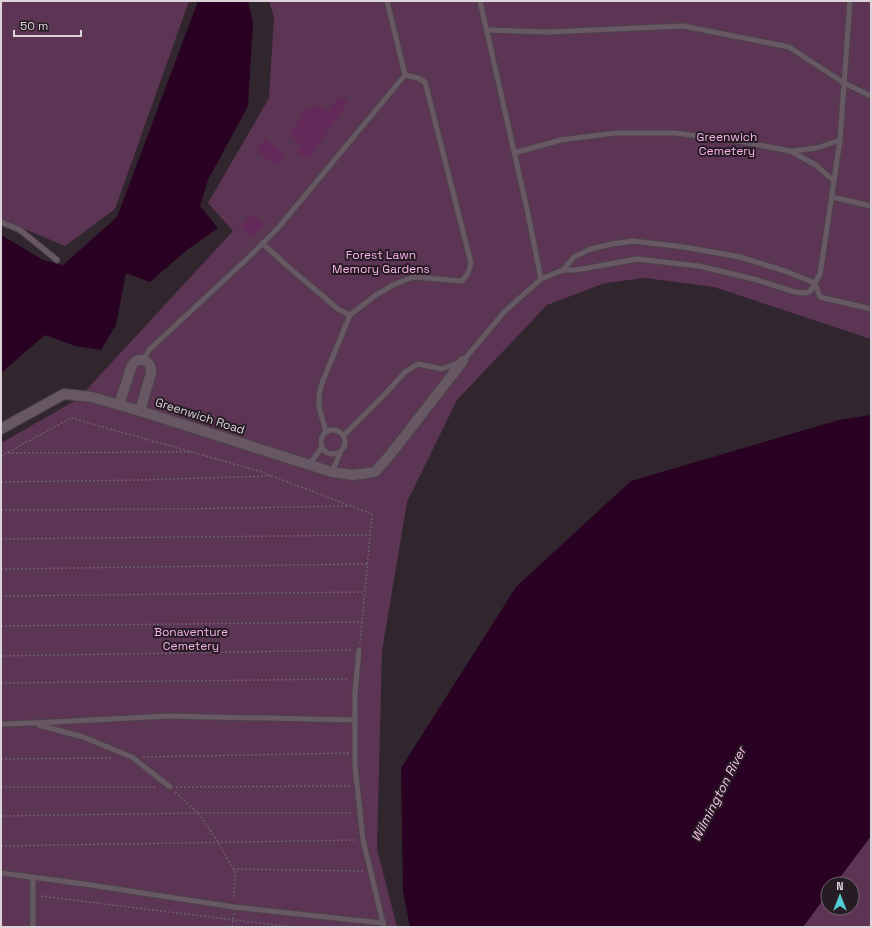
<svg xmlns="http://www.w3.org/2000/svg" width="872" height="928" font-family="'Space Grotesk',sans-serif">
	<rect width="100%" height="100%" fill="#31252e"/>
	<g fill="#5d3554">
		<polygon points="1,1 189,1 115,209 65,246 1,219"/>
		<polygon points="269,1 871,1 871,339 714,287 645,278 605,283 547,305 457,400 407,502 382,651 377,849 397,927 1,927 1,443 78,399 233,231 208,203 269,98 274,17"/>
		<polygon points="871,836 871,927 803,927 828,893 828,908 852,908 852,884 835,884"/>
	</g>
	<g fill="#290123">
		<polygon points="198,1 248,1 253,23 248,106 208,180 200,206 218,228 187,250 150,282 126,273 116,325 101,350 75,346 45,335 1,373 1,235 43,260 63,265 117,217"/>
		<polygon points="871,415 871,836 835,884 828,884 828,893 803,927 410,927 403,891 401,768 516,587 631,481 839,420"/>
	</g>
	<g fill="#632958">
		<polygon points="339,96 348,102 308,159 296,151 301,145 289,134 303,116 300,114 305,107 310,111 315,104 327,112"/>
		<polygon points="265,139 285,155 276,166 256,150"/>
		<polygon points="253,214 264,225 252,237 241,226"/>
	</g>
	<g fill="none" stroke-linecap="round" stroke-linejoin="round">
		<defs>
			<g id="lane">
				<polyline points="480,1 527,209 541,279"/>
				<polyline points="487,30 548,32 683,26 789,47 844,83 871,96"/>
				<polyline points="791,151 817,148 840,140"/>
				<polyline points="514,153 561,140 615,133 674,133 733,140 790,151 816,165 834,181"/>
				<polyline points="832,197 871,206"/>
				<polyline points="1,222 20,230 57,260"/>
				<polyline points="262,243 293,271 338,309 350,315"/>
				<polyline points="563,270 574,257 591,249 612,244 633,241 684,247 740,257 785,271 815,283 820,297 871,309"/>
				<polyline points="143,360 149,350 249,257 278,228 405,75 387,1"/>
				<circle cx="333" cy="442" r="12"/>
				<polyline points="326,432 319,407 319,395 322,383 350,315 376,295 393,285 413,277 462,281 468,273 471,263 425,82 418,78 405,75"/>
				<polyline points="343,436 386,393 405,372 418,364 442,369 463,361 505,311 541,279 563,270 575,270 588,268 637,259 699,266 754,279 795,292 806,293 809,292 811,290 820,274 834,181 840,140 847,43 850,1"/>
				<polyline points="309,465 322,447"/>
				<polyline points="332,472 340,453"/>
				<polyline points="359,650 355,693 355,766 363,840 384,927"/>
				<polyline points="1,724 34,723 168,716 355,720"/>
				<polyline points="39,725 83,737 132,757 170,787"/>
				<polyline points="1,873 84,884 234,907 382,923"/>
				<polyline points="33,927 33,877"/>
			</g>
			<g id="street">
				<path d="M119 405 132 365C139 355 152 360 151 373L140 411"/>
				<polyline points="1,429 64,394 92,397 140,411 332,472 353,475 375,472 390,455 463,361"/>
			</g>
		</defs>
		<use href="#lane" stroke="#4c4149" stroke-width="7"/>
		<use href="#street" stroke="#4c4149" stroke-width="12"/>
		<g stroke="#6a5f68" stroke-width="1.5" stroke-dasharray="2 2" stroke-linecap="butt">
			<polyline points="8,453 190,452"/>
			<polyline points="1,456 71,418 259,471 372,514 360,644"/>
			<polyline points="1,482 139,480 271,476"/>
			<polyline points="1,510 182,509 349,506"/>
			<polyline points="1,539 370,535"/>
			<polyline points="1,569 368,564"/>
			<polyline points="1,596 365,592"/>
			<polyline points="1,626 362,622"/>
			<polyline points="1,656 353,650"/>
			<polyline points="1,683 349,679"/>
			<polyline points="143,757 349,753"/>
			<polyline points="1,759 113,758"/>
			<polyline points="1,787 157,787"/>
			<polyline points="176,787 350,786"/>
			<polyline points="175,792 200,815 216,839 235,872 234,899"/>
			<polyline points="1,816 198,813 353,813"/>
			<polyline points="1,846 357,840"/>
			<polyline points="233,869 363,871"/>
			<polyline points="41,896 233,920 293,927"/>
			<polyline points="232,927 234,913"/>
		</g>
		<use href="#lane" stroke="#675863" stroke-width="5"/>
		<use href="#street" stroke="#675863" stroke-width="10"/>
	</g>
	<g text-anchor="middle" stroke-width="4" stroke-linejoin="round" paint-order="stroke">
		<g font-size="12" fill="#f9b2e8" stroke="#271b24">
			<text x="727" y="141">Greenwich<tspan x="727" dy="14">Cemetery</tspan></text>
			<text x="381" y="259">Forest Lawn<tspan x="381" dy="14">Memory Gardens</tspan></text>
			<text x="191" y="636">Bonaventure<tspan x="191" dy="14">Cemetery</tspan></text>
		</g>
		<g font-size="12" fill="#dcd3da" stroke="#271b24">
			<text transform="translate(200 416) rotate(18)" y="4">Greenwich Road</text>
		</g>
		<g font-size="13" font-style="italic" fill="#f6c0e8" stroke="#271b24">
			<text transform="translate(718 794) rotate(-63)" y="5">Wilmington River</text>
		</g>
	</g>
	<rect width="872" height="928" fill="none" stroke="#dcd3da" stroke-width="4"/>
	<g transform="translate(840 896)"><circle r="19" fill="#271b24" stroke="#6f656d"/>
	<path d="M0-3L7 15L0 10L-7 15Z" fill="#51ccd3"/>
	<text y="-6" font-size="11" font-weight="bold" text-anchor="middle" fill="#dcd3da">N</text>
	</g>
	<path d="M14 30v6h67v-6" fill="none" stroke="#dcd3da" stroke-width="2"/>
	<text x="20" y="30" font-size="12" fill="#dcd3da" stroke="#271b24" stroke-width="3" paint-order="stroke">50 m</text>
</svg>
